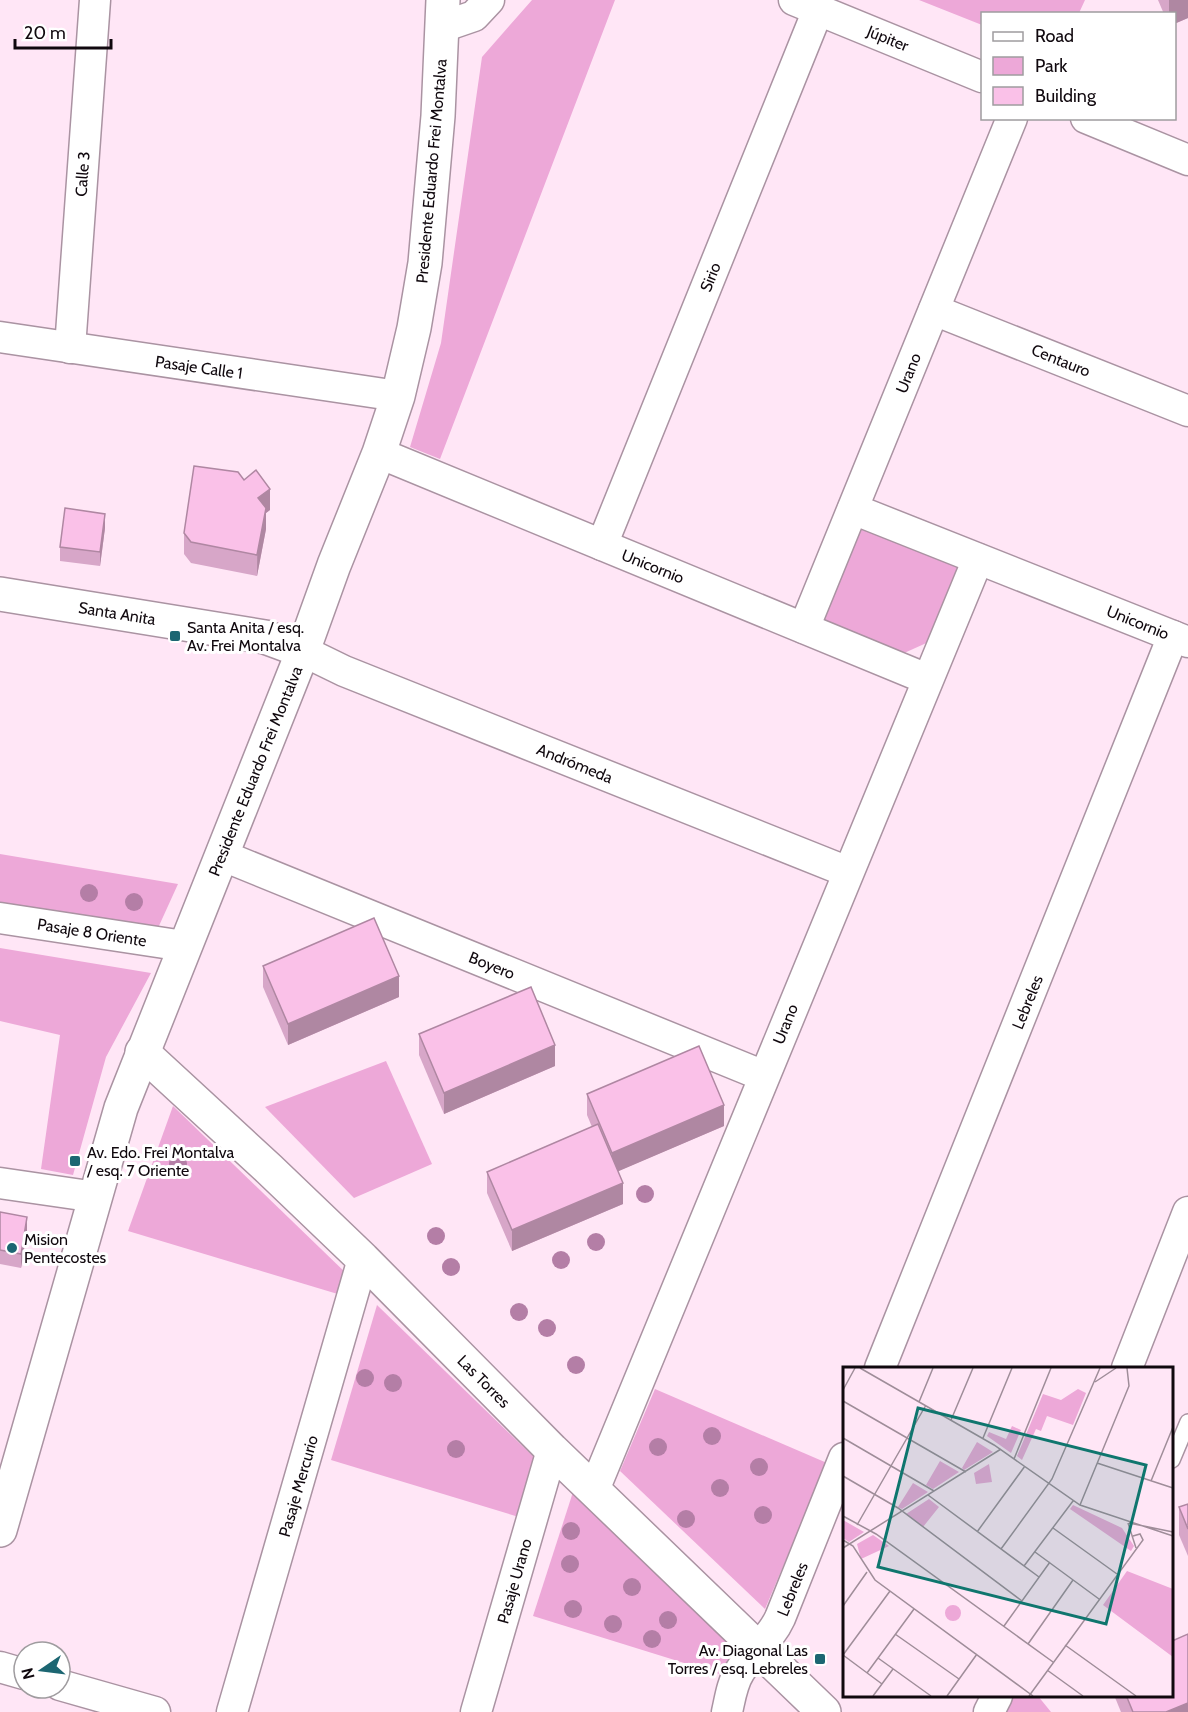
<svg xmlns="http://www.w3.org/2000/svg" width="1188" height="1712" font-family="Cabin,sans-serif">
	<rect width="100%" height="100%" fill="#ffe6f6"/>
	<g fill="#eda8d8">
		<polygon points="532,0 615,0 440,459 410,447 441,343 482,57"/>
		<polygon points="919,0 1085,0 1079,13 982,14 982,25"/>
		<polygon points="861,524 961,564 933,640 902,654 822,619"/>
		<polygon points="0,854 178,884 158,928 0,903"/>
		<polygon points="0,948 151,973 106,1057 73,1175 41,1169 60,1035 0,1021"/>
		<polygon points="386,1061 432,1164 354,1198 265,1107"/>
		<polygon points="173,1106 349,1276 341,1295 128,1231"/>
		<polygon points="377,1305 539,1462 522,1518 331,1460"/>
		<polygon points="655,1389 827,1463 765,1609 620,1471"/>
		<polygon points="573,1492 737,1648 726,1676 533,1616"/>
		<polygon points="1011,1696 1038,1696 1051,1712 1005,1712"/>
	</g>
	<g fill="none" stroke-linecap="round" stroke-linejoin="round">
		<defs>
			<polyline id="service" points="1172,1460 1188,1422"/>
			<g id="minor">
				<polyline points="794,0 982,77"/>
				<polyline points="442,27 474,16 489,0"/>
				<polyline points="1086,118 1188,160"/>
				<polyline points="934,310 1188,411"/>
				<polyline points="0,337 398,396"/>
				<polyline points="70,348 95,0"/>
				<polyline points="379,453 927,679"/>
				<polyline points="853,509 1188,642"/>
				<polyline points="602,545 818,10"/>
				<polyline points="804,628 1012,118"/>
				<polyline points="303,651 344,671 848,872"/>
				<polyline points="221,855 764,1076"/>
				<polyline points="0,918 184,946"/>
				<polyline points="0,1183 96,1197"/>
				<polyline points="880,1368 1173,636"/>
				<polyline points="1127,1368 1188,1212"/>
				<polyline points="594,1490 978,559"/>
				<polyline points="0,1667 24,1674"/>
				<polyline points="60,1685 155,1712"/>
				<polyline points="232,1712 363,1259"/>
				<polyline points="476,1712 552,1450"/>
				<path d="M727 1712C730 1699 732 1683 740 1671 752 1651 770 1640 780 1618L844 1458"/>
				<polyline points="989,1712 997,1696"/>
			</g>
			<g id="tertiary">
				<polyline points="0,594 265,637 303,651"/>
				<polyline points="142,1052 269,1169 363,1259 552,1450 824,1712"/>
				<polyline points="0,1530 121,1108 303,651 334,565 379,453 398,396 414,328 425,263 438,116 443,0"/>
			</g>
		</defs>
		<use href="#service" stroke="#aa93a2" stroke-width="18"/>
		<use href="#minor" stroke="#aa93a2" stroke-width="33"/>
		<use href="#tertiary" stroke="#aa93a2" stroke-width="36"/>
		<use href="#service" stroke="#fff" stroke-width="15"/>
		<use href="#minor" stroke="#fff" stroke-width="30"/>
		<use href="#tertiary" stroke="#fff" stroke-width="33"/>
	</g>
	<g fill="#b47ea6">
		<circle cx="89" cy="893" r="9"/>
		<circle cx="134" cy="902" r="9"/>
		<circle cx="178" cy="1164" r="9"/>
		<circle cx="645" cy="1194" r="9"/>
		<circle cx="436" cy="1236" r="9"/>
		<circle cx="596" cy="1242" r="9"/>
		<circle cx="561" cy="1260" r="9"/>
		<circle cx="451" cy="1267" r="9"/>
		<circle cx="519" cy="1312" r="9"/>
		<circle cx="547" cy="1328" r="9"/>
		<circle cx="576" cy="1365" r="9"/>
		<circle cx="365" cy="1378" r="9"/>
		<circle cx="393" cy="1383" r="9"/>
		<circle cx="712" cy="1436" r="9"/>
		<circle cx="658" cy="1447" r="9"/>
		<circle cx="456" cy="1449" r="9"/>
		<circle cx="759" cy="1467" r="9"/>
		<circle cx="720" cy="1488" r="9"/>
		<circle cx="763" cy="1515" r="9"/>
		<circle cx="686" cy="1519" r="9"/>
		<circle cx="571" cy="1531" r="9"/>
		<circle cx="570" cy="1564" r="9"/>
		<circle cx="632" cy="1587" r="9"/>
		<circle cx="573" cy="1609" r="9"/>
		<circle cx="668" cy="1620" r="9"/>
		<circle cx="613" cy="1624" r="9"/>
		<circle cx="652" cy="1639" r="9"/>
	</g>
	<g fill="#d7a6c8">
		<polygon points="1158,0 1188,0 1188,18 1174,24 1174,14 1164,14"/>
		<polygon points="270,510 266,513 266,529 257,576 191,563 184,554 184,533"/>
		<polygon points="105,528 100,566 60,561 60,547"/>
		<polygon points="263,966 399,997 288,1045 263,987"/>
		<polygon points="419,1034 555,1066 444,1114 419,1055"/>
		<polygon points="587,1094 724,1126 618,1171 623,1204 512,1251 487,1193 487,1172 592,1127 587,1115"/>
		<polygon points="0,1212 27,1231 21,1268 0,1264"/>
		<polygon points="1188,1504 1188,1556 1179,1535 1179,1507"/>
		<polygon points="1114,1695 1172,1695 1188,1712 1121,1712"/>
	</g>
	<g fill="#af87a2">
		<polygon points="1169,0 1188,0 1188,18 1174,24 1174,14 1169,14"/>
		<polygon points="270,489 270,510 266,513 266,529 257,576 258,498"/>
		<polygon points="105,514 105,528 100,566 100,552"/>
		<polygon points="399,976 399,997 288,1045 288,1024"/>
		<polygon points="555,1045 555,1066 444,1114 444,1093"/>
		<polygon points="724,1105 724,1126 612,1174 612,1153"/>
		<polygon points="623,1183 623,1204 512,1251 512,1230"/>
		<polygon points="27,1217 27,1231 21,1268 21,1254"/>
		<polygon points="1188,1703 1188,1712 1166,1712"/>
	</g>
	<g fill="#fac1e8" stroke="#af87a2" stroke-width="1.5">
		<polygon points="194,466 238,472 244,480 256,470 270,489 258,498 266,508 257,555 191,542 184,533"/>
		<polygon points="65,508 105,514 100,552 60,547"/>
		<polygon points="374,918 399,976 288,1024 263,966"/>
		<polygon points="531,987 555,1045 444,1093 419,1034"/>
		<polygon points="699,1046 724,1105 612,1153 587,1094"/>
		<polygon points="598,1124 623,1183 512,1230 487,1172"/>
		<polygon points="0,1212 27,1217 21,1254 0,1250"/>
		<polygon points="1188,1504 1188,1529 1179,1507"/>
		<polygon points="1188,1634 1188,1703 1166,1712 1133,1712 1126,1695 1172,1695 1172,1641"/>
	</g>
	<g fill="#1c6672" stroke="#fff" stroke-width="2">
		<rect x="169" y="630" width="12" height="12" rx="3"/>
		<rect x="69" y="1155" width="12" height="12" rx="3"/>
		<circle cx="12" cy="1248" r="6"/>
		<rect x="814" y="1653" width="12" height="12" rx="3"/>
	</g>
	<g text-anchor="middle" stroke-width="6" stroke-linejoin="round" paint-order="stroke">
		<g font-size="16" fill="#10080e" stroke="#fff">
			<text transform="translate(888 38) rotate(22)" y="6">Júpiter</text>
			<text transform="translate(431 171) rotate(-85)" y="6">Presidente Eduardo Frei Montalva</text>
			<text transform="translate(82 174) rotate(-86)" y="6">Calle 3</text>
			<text transform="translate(710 277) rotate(-68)" y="6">Sirio</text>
			<text transform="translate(1061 360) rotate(22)" y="6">Centauro</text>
			<text transform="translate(199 367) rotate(8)" y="6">Pasaje Calle 1</text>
			<text transform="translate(908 373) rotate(-68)" y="6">Urano</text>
			<text transform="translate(653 566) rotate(22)" y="6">Unicornio</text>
			<text transform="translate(117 613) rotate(9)" y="6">Santa Anita</text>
			<text transform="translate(1138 622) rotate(22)" y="6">Unicornio</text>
			<text transform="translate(575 763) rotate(22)" y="6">Andrómeda</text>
			<text transform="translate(255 771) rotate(-68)" y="6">Presidente Eduardo Frei Montalva</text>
			<text transform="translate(92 932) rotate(9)" y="6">Pasaje 8 Oriente</text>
			<text transform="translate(492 965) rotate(22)" y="6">Boyero</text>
			<text transform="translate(1027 1002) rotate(-68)" y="6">Lebreles</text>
			<text transform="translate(785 1024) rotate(-68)" y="6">Urano</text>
			<text transform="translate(484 1381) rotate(45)" y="6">Las Torres</text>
			<text transform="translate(298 1486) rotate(-74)" y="6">Pasaje Mercurio</text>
			<text transform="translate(514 1581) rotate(-74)" y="6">Pasaje Urano</text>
			<text transform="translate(792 1589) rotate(-68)" y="6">Lebreles</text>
		</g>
		<g font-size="16" fill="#10080e" stroke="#fff" text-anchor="start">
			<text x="187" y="633">Santa Anita / esq.<tspan x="187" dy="18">Av. Frei Montalva</tspan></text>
			<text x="87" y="1158">Av. Edo. Frei Montalva<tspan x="87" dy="18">/ esq. 7 Oriente</tspan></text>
			<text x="24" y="1245">Mision<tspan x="24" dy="18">Pentecostes</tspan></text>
			<text x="808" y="1656" text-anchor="end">Av. Diagonal Las<tspan x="808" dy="18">Torres / esq. Lebreles</tspan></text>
		</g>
	</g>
	<g transform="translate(843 1367)">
		<rect width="330" height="330" fill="#ffe6f6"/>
		<path d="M235 22 243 26 230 58 204 49 198 64 193 62 179 93 174 89 200 27 218 33ZM169 59 178 63 168 86 144 69 146 65 163 72ZM134 75 150 85 121 103 119 101ZM97 94 116 105 90 122 83 118ZM146 97 149 115 133 117 131 106ZM70 116 85 125 59 142 55 140ZM86 132 96 140 80 160 63 147ZM230 138 279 161 291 179 288 184 227 142ZM0 153 21 165 6 175 0 171ZM30 168 46 179 18 192 14 177ZM284 204 330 222V290L260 238ZM102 246a8 8 0 1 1 16 0a8 8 0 1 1-16 0Z" fill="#eda8d8"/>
		<path fill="none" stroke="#9f8d99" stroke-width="1.5" d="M17 1 151 78 237 138 330 169M252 15 273 1M0 23 12 1M0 34 123 105M76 35 90 1M108 53 130 1M0 71 91 124M140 71 169 1M171 92 208 1M254 96 330 121M0 109 55 141 179 234M308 114 330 60M85 128 196 210M237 138 286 19 284 1M0 149 33 167 210 295M285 156 293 181M286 156 330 165M14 158 83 38M210 161 274 207M134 165 182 99M0 173 10 179 32 213 190 329M0 181 158 82M158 182 209 112 257 1M192 185 256 232M181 199 230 134M0 239 24 205M161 259 207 195M52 267 116 312M185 277 230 213M222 278 293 329M0 288 47 224M0 288 39 317M35 291 88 329M204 303 240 329M24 306 71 242M30 329 50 302M104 329 134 287M186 329 300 173 297 167 290 169"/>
		<path fill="#0f766e" fill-opacity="0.15" stroke="#0f766e" stroke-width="3" d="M75 41 303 98 263 257 35 200Z"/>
		<rect width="330" height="330" fill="none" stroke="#10080e" stroke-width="3"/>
	</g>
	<rect x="981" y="12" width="195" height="108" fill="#ffffff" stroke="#9f9c9f" stroke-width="1.5"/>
	<rect x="993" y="32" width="30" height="9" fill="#ffffff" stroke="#9f9c9f" stroke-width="1.5"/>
	<text x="1035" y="42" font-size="18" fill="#10080e">Road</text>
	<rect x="993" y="57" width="30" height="18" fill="#eda8d8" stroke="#9f9c9f" stroke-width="1.5"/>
	<text x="1035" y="72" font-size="18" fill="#10080e">Park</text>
	<rect x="993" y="87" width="30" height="18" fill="#fac1e8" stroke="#9f9c9f" stroke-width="1.5"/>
	<text x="1035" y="102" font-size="18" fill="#10080e">Building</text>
	<g transform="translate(42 1670) rotate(256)"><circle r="28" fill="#ffffff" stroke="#9f9c9f" stroke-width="1.5"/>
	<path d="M0-4.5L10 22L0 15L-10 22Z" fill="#1c6672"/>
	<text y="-9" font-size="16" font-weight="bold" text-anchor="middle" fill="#10080e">N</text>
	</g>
	<path d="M15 39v9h96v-9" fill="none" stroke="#10080e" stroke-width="3"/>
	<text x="24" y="39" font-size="18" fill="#10080e" stroke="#ffffff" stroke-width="4.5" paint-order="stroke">20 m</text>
</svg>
